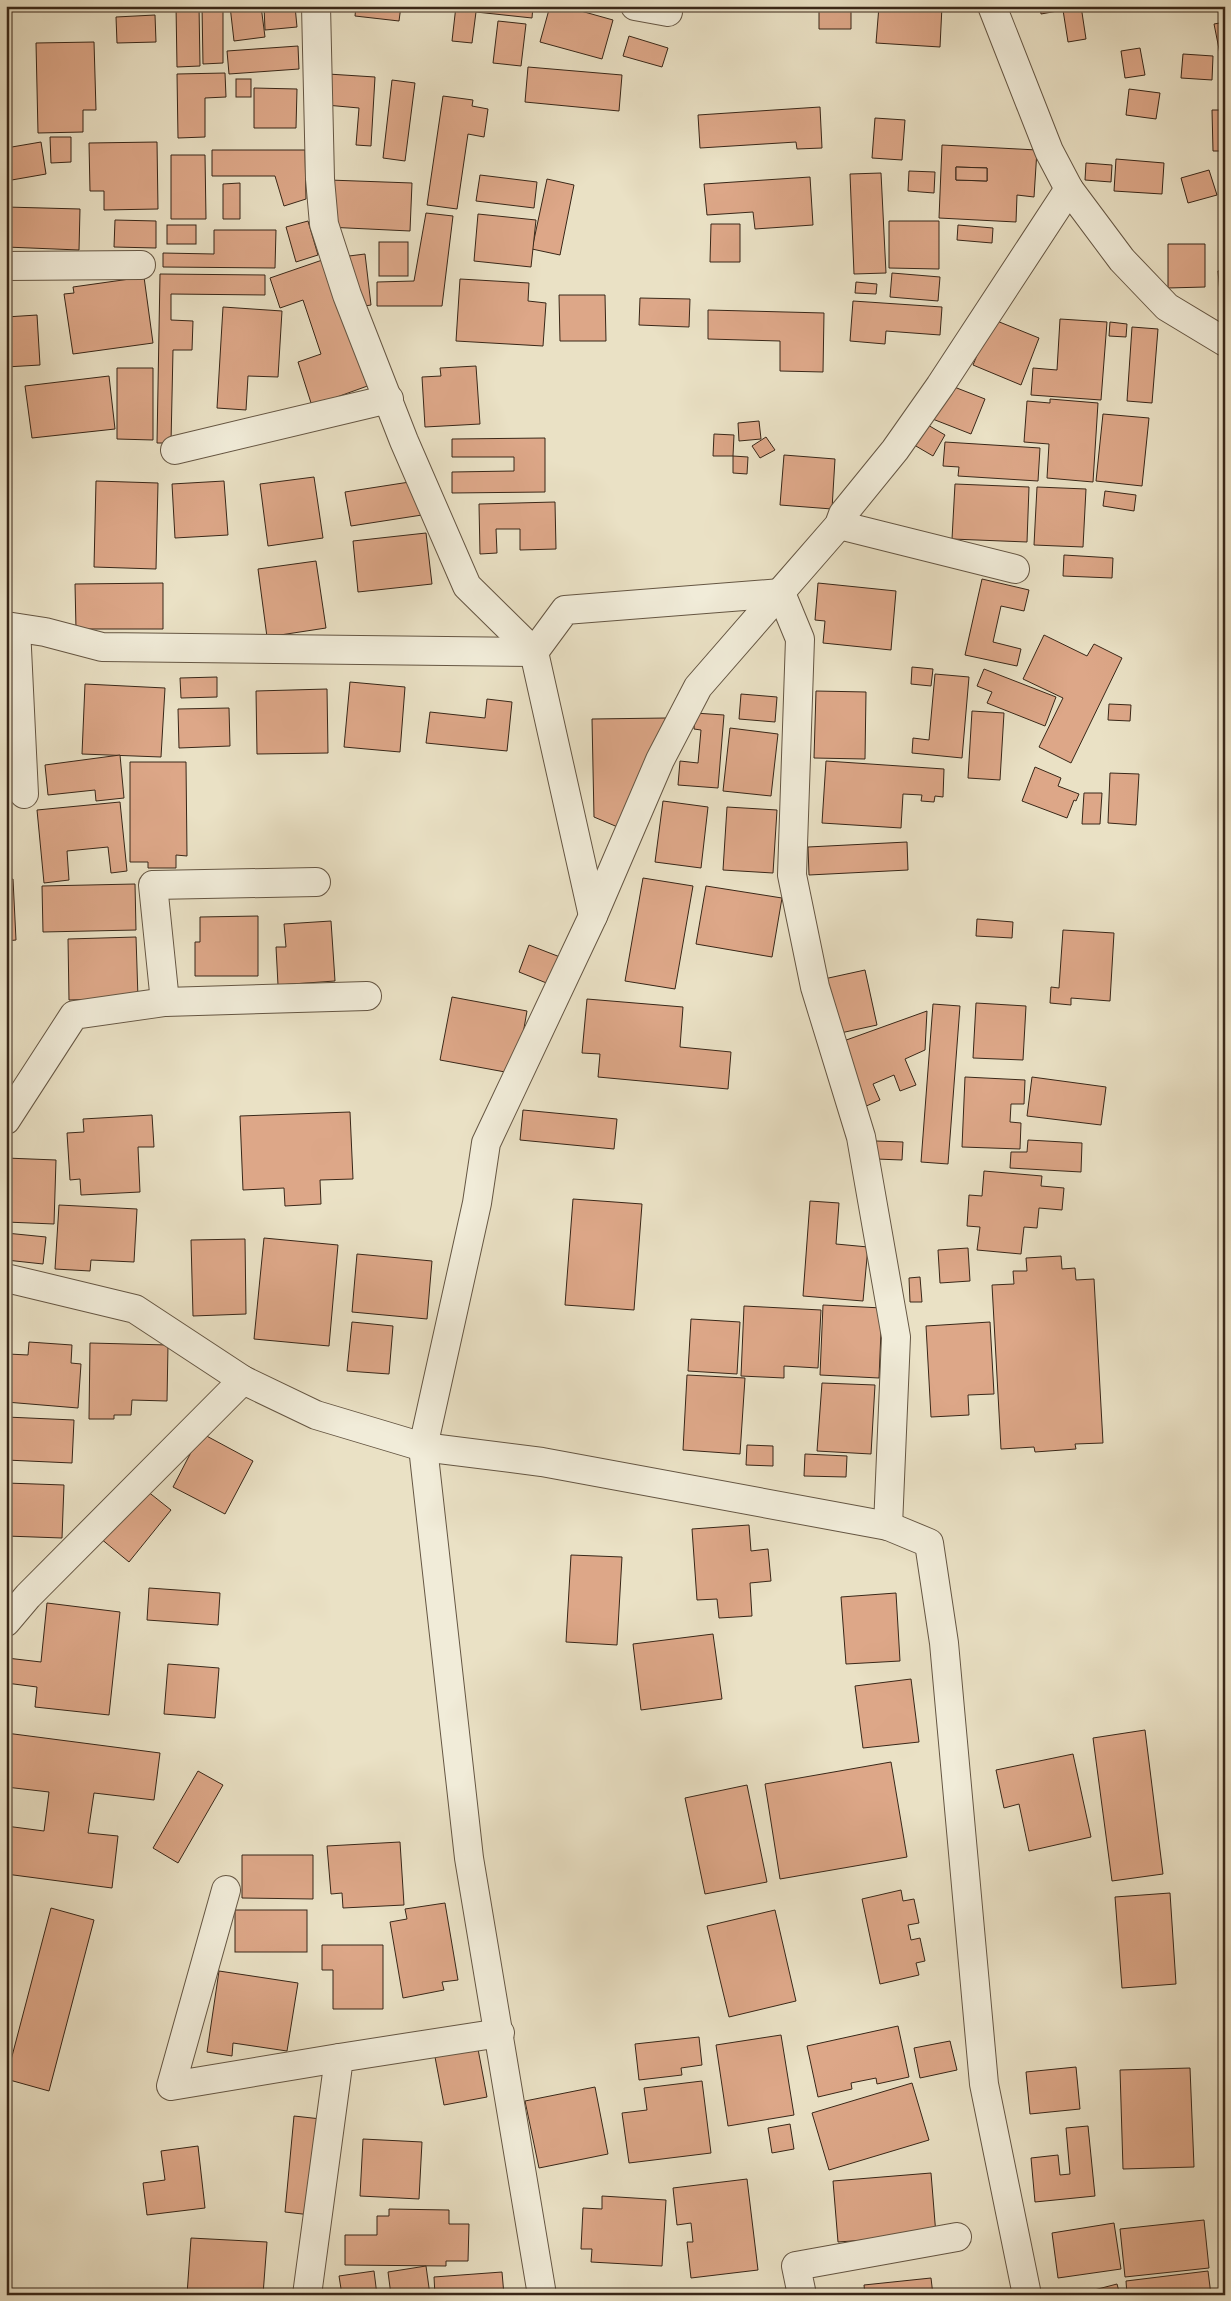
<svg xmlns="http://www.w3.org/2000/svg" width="1231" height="2301" font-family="Cardo,serif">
	<rect width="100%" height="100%" fill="#eae1c5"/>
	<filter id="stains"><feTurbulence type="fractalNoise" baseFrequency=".004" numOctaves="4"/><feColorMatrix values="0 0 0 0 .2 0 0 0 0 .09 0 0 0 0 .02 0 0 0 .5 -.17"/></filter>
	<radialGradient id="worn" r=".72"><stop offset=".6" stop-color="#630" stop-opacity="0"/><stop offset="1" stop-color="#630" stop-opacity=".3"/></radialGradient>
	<g fill="#dda788" stroke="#392718" fill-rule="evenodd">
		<polygon points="176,6 199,6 200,66 177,67"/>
		<polygon points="202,6 223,6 223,63 203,64"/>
		<polygon points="230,6 261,6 265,37 234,41"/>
		<polygon points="264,6 295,6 297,27 265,30"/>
		<polygon points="356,6 401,6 399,21 355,16"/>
		<polygon points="456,6 533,6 532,18 476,12 472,43 452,41"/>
		<polygon points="550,6 563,6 613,20 602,59 540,42"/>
		<polygon points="879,6 942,6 940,47 876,43"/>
		<polygon points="1040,6 1081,6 1086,39 1068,42 1063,10 1041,14"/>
		<polygon points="851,9 851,29 819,29 819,10"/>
		<polygon points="155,15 156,42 117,43 116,17"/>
		<polygon points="498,21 526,24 521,66 493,63"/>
		<polygon points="1225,22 1225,63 1222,64 1214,24"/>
		<polygon points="629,36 668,48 662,67 623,56"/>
		<polygon points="94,42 96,110 83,110 83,132 38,133 36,43"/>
		<polygon points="298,46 299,69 229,74 227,51"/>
		<polygon points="1140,48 1145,75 1125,78 1121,51"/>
		<polygon points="1183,54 1213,56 1212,80 1181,78"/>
		<polygon points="528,67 622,75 619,111 525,102"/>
		<polygon points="225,73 226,97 205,98 205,137 178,138 177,74"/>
		<polygon points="328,74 375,77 371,146 356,145 359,108 326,105"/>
		<rect x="236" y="79" width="15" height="18"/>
		<polygon points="392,80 415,83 405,161 383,158"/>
		<polygon points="254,88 297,89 296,128 254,128"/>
		<polygon points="1129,89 1160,93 1156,119 1126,115"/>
		<polygon points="443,96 473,100 472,106 488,109 484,137 468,134 457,209 427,205"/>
		<polygon points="820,107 822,148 797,149 796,142 700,148 698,115"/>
		<polygon points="1212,110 1225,110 1225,151 1213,151"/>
		<polygon points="875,118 905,120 902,160 872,158"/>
		<polygon points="50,137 71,137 71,162 51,163"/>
		<polygon points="41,142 46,174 6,181 6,148"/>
		<polygon points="157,142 158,209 104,210 104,191 90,191 89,143"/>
		<path d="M942 145 1037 150 1034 197 1017 195 1016 222 939 218ZM956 167 987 168V181L956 180Z"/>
		<polygon points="212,150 305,150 306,199 284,206 275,176 212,176"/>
		<polygon points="171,155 205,155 206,219 171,219"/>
		<polygon points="1116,159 1164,163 1162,194 1114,191"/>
		<polygon points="1086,163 1112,165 1111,182 1085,180"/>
		<polygon points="956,167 987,168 987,181 956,180"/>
		<polygon points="1209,170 1217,195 1188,203 1181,178"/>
		<polygon points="909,171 935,172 934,193 908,191"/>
		<polygon points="881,173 886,273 854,274 850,174"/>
		<polygon points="480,175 537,182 534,208 476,201"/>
		<polygon points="810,177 813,225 755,229 753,212 707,215 704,184"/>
		<polygon points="547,179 574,185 560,255 532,249"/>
		<polygon points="329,180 412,183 410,231 327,227"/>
		<polygon points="240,183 240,219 223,219 223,184"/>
		<polygon points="6,207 80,209 79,250 6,247"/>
		<polygon points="426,213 453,216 442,306 377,306 377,282 414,281"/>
		<polygon points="478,214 536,220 531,267 474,261"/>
		<polygon points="115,220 156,221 156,248 114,247"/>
		<polygon points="308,221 318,255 296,262 286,227"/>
		<polygon points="889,221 939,221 939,269 889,268"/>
		<polygon points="711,224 740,224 740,262 710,262"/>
		<rect x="167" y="225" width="29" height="19"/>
		<polygon points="958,225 993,228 992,243 957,240"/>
		<polygon points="214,230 276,230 275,268 163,267 163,253 214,254"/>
		<rect x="379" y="242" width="29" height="34"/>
		<polygon points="1168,244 1205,244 1205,287 1168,288"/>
		<polygon points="365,254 371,305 358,307 349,256"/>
		<polygon points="331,257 373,384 312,406 298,362 321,354 303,300 280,308 270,278"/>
		<polygon points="1225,270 1225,328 1223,328 1218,271"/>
		<polygon points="892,273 940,277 938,301 890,297"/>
		<polygon points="160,274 265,275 265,295 171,294 171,320 193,321 192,350 173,350 171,443 157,443"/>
		<polygon points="144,277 153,343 73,354 64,294 74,293 73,287"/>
		<polygon points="460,279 529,283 528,301 546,303 543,346 456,341"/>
		<polygon points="856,282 877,284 876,294 855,293"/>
		<polygon points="559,295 605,295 606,341 560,341"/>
		<polygon points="640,298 690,299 689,327 639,325"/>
		<polygon points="853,301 942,307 940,335 886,331 885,344 850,341"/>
		<polygon points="223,307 282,311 278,377 248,376 246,410 217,408"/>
		<polygon points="708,310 824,313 823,372 780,371 780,341 708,339"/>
		<polygon points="37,315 40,365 6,367 6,317"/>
		<polygon points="992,319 1039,338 1021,385 973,365"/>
		<polygon points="1060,319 1107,322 1101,400 1031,395 1033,368 1057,370"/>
		<polygon points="1110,322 1127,324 1126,337 1109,336"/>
		<polygon points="1132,327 1158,329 1152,403 1127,401"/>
		<polygon points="476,366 480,424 425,427 422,377 441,376 440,368"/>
		<polygon points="117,368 153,368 153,440 117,439"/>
		<polygon points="109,376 115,429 32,438 25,386"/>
		<polygon points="944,383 985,399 971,434 930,418"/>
		<polygon points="1050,399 1098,403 1093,482 1047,478 1049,444 1024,442 1027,401 1050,403"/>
		<polygon points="1103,414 1149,418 1142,486 1096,481"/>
		<polygon points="759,421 761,439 739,441 738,423"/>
		<polygon points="921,421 945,435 933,456 909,442"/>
		<polygon points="714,434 734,435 733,456 713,456"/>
		<polygon points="766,437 775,450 760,458 752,446"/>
		<polygon points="545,438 545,492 452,493 452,472 514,471 514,457 452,457 452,439"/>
		<polygon points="945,442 1040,448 1038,481 958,476 959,467 943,466"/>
		<polygon points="784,455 835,459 832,509 780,505"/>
		<polygon points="733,456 748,457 747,474 733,473"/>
		<polygon points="314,477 323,538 268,546 260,484"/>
		<polygon points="96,481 158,483 156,569 94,567"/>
		<polygon points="224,481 228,535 175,538 172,484"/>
		<polygon points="416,481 422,515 351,526 345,492"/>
		<polygon points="955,484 1029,487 1027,542 952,539"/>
		<polygon points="1037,487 1086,489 1083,547 1034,545"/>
		<polygon points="1105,491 1136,495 1134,511 1103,506"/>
		<polygon points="555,502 556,549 520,550 520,529 496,529 497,553 480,554 479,504"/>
		<polygon points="426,533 432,584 358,592 353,541"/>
		<polygon points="1064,555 1113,558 1112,578 1063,576"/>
		<polygon points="316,561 326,628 267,637 258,569"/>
		<polygon points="982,579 1029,590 1024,611 1001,606 993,642 1021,649 1017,666 965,655"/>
		<polygon points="163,583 163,629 76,629 75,584"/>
		<polygon points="818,583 896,591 891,650 823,643 825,621 815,620"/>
		<polygon points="1044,635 1087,656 1094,644 1122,658 1071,763 1039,747 1063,698 1023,679"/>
		<polygon points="912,667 933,669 931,686 911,684"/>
		<polygon points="984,669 1056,697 1045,726 987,703 992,692 977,686"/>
		<polygon points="935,674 969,677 962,758 912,753 913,738 929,740"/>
		<polygon points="217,677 217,697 181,698 180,678"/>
		<polygon points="350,682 405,687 400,752 344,747"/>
		<polygon points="85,684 165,688 161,757 82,754"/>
		<polygon points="327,689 328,753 257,754 256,691"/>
		<polygon points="816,691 866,692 865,759 814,758"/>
		<polygon points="741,694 777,697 775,722 739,719"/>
		<polygon points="487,699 512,702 507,751 426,743 430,712 485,718"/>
		<polygon points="1109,704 1131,705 1130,721 1108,720"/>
		<polygon points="229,708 230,746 179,748 178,709"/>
		<polygon points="972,711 1004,713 1000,780 968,778"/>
		<polygon points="695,713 724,715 718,788 678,785 680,761 698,763 701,730 694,729"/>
		<polygon points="666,718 620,828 594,817 592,719"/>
		<polygon points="730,728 778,734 771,796 723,791"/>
		<polygon points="120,755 124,798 96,801 95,790 48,795 45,765"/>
		<polygon points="826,761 944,769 943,797 935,796 934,802 921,801 922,795 903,794 901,828 822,823"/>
		<polygon points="130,762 186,762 187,856 176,855 176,868 148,868 148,862 130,862"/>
		<polygon points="1035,767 1061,778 1058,786 1079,794 1076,801 1074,800 1067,818 1022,801"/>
		<polygon points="1110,773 1139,774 1136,825 1108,823"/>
		<polygon points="1084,793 1102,793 1100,824 1082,824"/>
		<polygon points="663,801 708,807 701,868 655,862"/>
		<polygon points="120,802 127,871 111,873 108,847 67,851 69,880 44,883 37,810"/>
		<polygon points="727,807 777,810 773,873 723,870"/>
		<polygon points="907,842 908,870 809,875 808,847"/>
		<polygon points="643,878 693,886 675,989 625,981"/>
		<polygon points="13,879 16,940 6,941 6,880"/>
		<polygon points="135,884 136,930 43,932 42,886"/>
		<polygon points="706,886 782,898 772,957 696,944"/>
		<polygon points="258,916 258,976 195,976 195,942 200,942 200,917"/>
		<polygon points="977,919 1013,922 1012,938 976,936"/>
		<polygon points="331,921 335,981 278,985 276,947 286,947 284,924"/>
		<polygon points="1063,930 1114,933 1110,1001 1071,998 1071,1005 1050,1003 1051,987 1059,988"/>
		<polygon points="136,937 138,998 69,1000 68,939"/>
		<polygon points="529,945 560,957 549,984 519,972"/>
		<polygon points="865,970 877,1025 836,1034 824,979"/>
		<polygon points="452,997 527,1011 516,1074 440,1060"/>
		<polygon points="587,999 683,1007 680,1047 731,1052 728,1089 598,1077 600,1054 582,1053"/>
		<polygon points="976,1003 1026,1006 1023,1060 973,1058"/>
		<polygon points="933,1004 960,1006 948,1164 921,1162"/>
		<polygon points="927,1011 925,1050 905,1059 916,1085 900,1091 894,1075 873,1084 880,1100 864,1107 838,1043"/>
		<polygon points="965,1077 1025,1080 1024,1104 1011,1104 1010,1122 1021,1123 1020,1149 962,1147"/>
		<polygon points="1032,1077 1106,1087 1101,1125 1027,1116"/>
		<polygon points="523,1110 617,1119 614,1149 520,1140"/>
		<polygon points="350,1112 353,1179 320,1180 321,1204 285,1206 284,1188 243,1190 240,1116"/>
		<polygon points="152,1115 154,1147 138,1147 140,1192 81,1195 80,1179 70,1180 67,1133 84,1132 83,1119"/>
		<polygon points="1028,1140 1082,1143 1081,1172 1010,1168 1011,1152 1027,1152"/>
		<polygon points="876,1141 903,1142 902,1160 876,1159"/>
		<polygon points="6,1158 56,1160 54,1224 6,1222"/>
		<polygon points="984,1171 1042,1176 1041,1186 1064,1188 1062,1210 1039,1208 1037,1228 1024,1227 1021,1254 977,1250 980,1227 967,1226 969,1195 982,1196"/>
		<polygon points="573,1199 642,1204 634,1310 565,1305"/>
		<polygon points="810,1201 839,1203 836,1244 868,1247 863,1301 803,1296"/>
		<polygon points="59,1205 137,1209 134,1262 91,1260 90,1271 55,1269"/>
		<polygon points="6,1233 46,1237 43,1264 6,1260"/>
		<polygon points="264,1238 338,1245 329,1346 254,1339"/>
		<polygon points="245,1239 246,1314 193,1316 191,1240"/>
		<polygon points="968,1248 970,1281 940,1283 938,1250"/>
		<polygon points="357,1254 432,1261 427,1319 352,1312"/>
		<polygon points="1061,1256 1062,1269 1075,1268 1076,1280 1094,1279 1103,1443 1075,1444 1076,1449 1035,1452 1034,1447 1001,1449 992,1285 1014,1284 1013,1271 1027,1271 1026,1258"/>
		<polygon points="920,1277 922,1302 910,1302 909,1278"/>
		<polygon points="823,1305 882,1308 879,1378 820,1375"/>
		<polygon points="744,1306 821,1310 818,1368 784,1366 784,1378 741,1376"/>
		<polygon points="691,1319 740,1322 737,1374 688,1371"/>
		<polygon points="352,1322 393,1326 389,1374 347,1371"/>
		<polygon points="990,1322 994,1394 968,1395 969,1415 931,1417 926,1326"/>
		<polygon points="29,1342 72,1345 71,1363 81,1364 78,1408 6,1402 8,1354 28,1355"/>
		<polygon points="90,1343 168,1345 167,1401 132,1400 131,1415 114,1415 114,1419 89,1419"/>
		<polygon points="687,1375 745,1378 740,1454 683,1450"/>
		<polygon points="822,1383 875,1385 871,1454 817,1451"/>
		<polygon points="6,1417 74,1420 72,1463 6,1460"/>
		<polygon points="201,1433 253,1461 225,1514 173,1487"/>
		<polygon points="747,1445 773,1446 773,1466 746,1465"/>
		<polygon points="805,1454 847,1456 846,1477 804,1476"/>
		<polygon points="6,1483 64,1485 62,1538 6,1536"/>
		<polygon points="142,1487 171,1510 129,1562 100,1538"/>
		<polygon points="749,1525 751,1551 768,1549 771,1581 750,1583 752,1616 719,1618 717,1599 697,1600 692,1529"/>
		<polygon points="571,1555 622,1557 617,1645 566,1642"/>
		<polygon points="149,1588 220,1593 218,1625 147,1620"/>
		<polygon points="896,1593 900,1661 846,1664 841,1597"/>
		<polygon points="47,1603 120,1612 109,1715 35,1707 37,1687 6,1683 7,1658 41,1662"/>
		<polygon points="713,1634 722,1699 641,1710 633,1644"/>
		<polygon points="168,1664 219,1668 215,1718 164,1714"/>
		<polygon points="911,1679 919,1742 863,1748 855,1686"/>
		<polygon points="1145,1730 1163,1874 1112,1881 1093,1738"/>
		<polygon points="6,1733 160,1753 154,1800 94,1793 88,1833 118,1836 112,1888 6,1874 6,1826 44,1831 49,1792 6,1787"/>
		<polygon points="1073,1754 1091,1837 1029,1851 1019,1804 1004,1808 996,1770"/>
		<polygon points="891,1762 907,1857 780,1879 765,1784"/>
		<polygon points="198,1771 223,1785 178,1863 153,1848"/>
		<polygon points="747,1785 767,1882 705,1894 685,1798"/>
		<polygon points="400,1842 404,1905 343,1908 342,1893 331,1894 327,1846"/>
		<polygon points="242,1855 313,1855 313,1899 242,1898"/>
		<polygon points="901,1890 903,1901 914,1899 919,1923 908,1925 911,1940 920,1938 925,1961 916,1963 919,1975 880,1984 862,1899"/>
		<polygon points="1170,1893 1176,1984 1122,1988 1115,1897"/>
		<polygon points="445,1903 458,1980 442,1982 444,1990 403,1998 390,1922 407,1919 405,1909"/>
		<polygon points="51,1908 94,1920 49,2091 6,2079"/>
		<rect x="235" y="1910" width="72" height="42"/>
		<polygon points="775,1910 796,2001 729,2017 707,1926"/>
		<polygon points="322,1945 383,1945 383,2009 333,2009 333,1970 322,1970"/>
		<polygon points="219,1971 298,1983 287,2051 233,2043 232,2056 207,2052"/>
		<polygon points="898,2026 909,2077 877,2084 876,2078 851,2083 852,2089 818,2097 807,2046"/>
		<polygon points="781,2035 794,2115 728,2126 716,2045"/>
		<polygon points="699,2037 702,2065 681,2068 682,2075 639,2080 635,2044"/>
		<polygon points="950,2041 957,2070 920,2078 914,2048"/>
		<polygon points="478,2049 487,2097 444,2105 435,2057"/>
		<polygon points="1076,2067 1080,2109 1030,2114 1026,2072"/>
		<polygon points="1190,2068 1194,2167 1123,2169 1120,2070"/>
		<polygon points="702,2081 711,2153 629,2163 622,2113 647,2110 644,2088"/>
		<polygon points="912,2083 929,2140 829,2170 812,2113"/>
		<polygon points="595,2087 608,2154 539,2168 525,2101"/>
		<polygon points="294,2116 321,2119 311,2215 285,2212"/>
		<polygon points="790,2124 794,2149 772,2153 768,2128"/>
		<polygon points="1088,2126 1095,2196 1035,2202 1031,2158 1058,2155 1060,2175 1070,2174 1066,2128"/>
		<polygon points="363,2139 422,2142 419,2199 360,2196"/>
		<polygon points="198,2146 205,2208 147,2215 143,2183 165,2180 161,2151"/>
		<polygon points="931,2173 936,2235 838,2242 833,2181"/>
		<polygon points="747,2179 758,2270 691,2278 687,2242 693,2242 691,2223 677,2225 673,2188"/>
		<polygon points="602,2196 666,2200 662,2266 591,2262 592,2249 581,2249 583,2208 602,2209"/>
		<polygon points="389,2209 449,2210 449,2224 469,2224 468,2261 446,2261 446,2266 345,2265 345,2235 377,2235 377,2216 389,2216"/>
		<polygon points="1204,2220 1209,2268 1125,2277 1120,2229"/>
		<polygon points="1114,2223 1121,2269 1058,2278 1052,2233"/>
		<polygon points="191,2238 267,2242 263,2295 187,2295"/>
		<polygon points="426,2266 430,2295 391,2295 388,2272"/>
		<polygon points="374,2271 377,2295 342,2295 339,2276"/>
		<polygon points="1208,2271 1211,2295 1127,2295 1126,2281"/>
		<polygon points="502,2272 504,2295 435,2295 434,2277"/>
		<polygon points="931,2278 933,2295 865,2295 864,2285"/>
		<polygon points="1117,2284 1120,2295 1075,2295"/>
	</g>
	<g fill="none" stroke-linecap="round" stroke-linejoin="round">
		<defs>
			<g id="street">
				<polyline points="316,6 320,179 324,224 347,295 404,441 467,586 534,652 593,916"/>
				<polyline points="635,6 668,12"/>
				<polyline points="992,6 1049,151 1069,189 1122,260 1167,307 1225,342"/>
				<polyline points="6,266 141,265"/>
				<polyline points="175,450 389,399"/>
				<polyline points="839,525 1015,569"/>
				<polyline points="6,626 45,632 102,647 534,652 565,610 781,593 800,639 792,875 815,987 861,1137 896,1337 888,1526"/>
				<polyline points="16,628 24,794"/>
				<polyline points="165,1002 153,885 316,882"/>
				<polyline points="6,1120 74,1015 165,1002 367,996"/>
				<polyline points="6,1278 135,1309 243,1380 316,1415 423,1447 542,1462 888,1526 929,1543 944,1643 984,2084 1027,2295"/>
				<polyline points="6,1622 28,1596 243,1380"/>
				<polyline points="226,1890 171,2086 339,2058"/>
				<polyline points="307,2295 339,2058 500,2033"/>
				<polyline points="542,2295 469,1858 423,1447 477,1203 486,1143 593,916 660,760 698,687 839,525 843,514 895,450 940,386 1069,189"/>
				<polyline points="802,2295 796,2266 957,2237"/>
			</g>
		</defs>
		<use href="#street" stroke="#655643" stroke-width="30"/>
		<use href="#street" stroke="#f1ecd9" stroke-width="28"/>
	</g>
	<rect width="1231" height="2301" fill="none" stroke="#eae1c5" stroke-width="25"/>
	<rect x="8" y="8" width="1216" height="2286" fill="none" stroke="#392718" stroke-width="2.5"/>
	<rect x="12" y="12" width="1206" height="2276" fill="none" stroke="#392718"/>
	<rect width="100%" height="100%" filter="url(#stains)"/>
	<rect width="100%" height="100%" fill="url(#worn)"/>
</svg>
